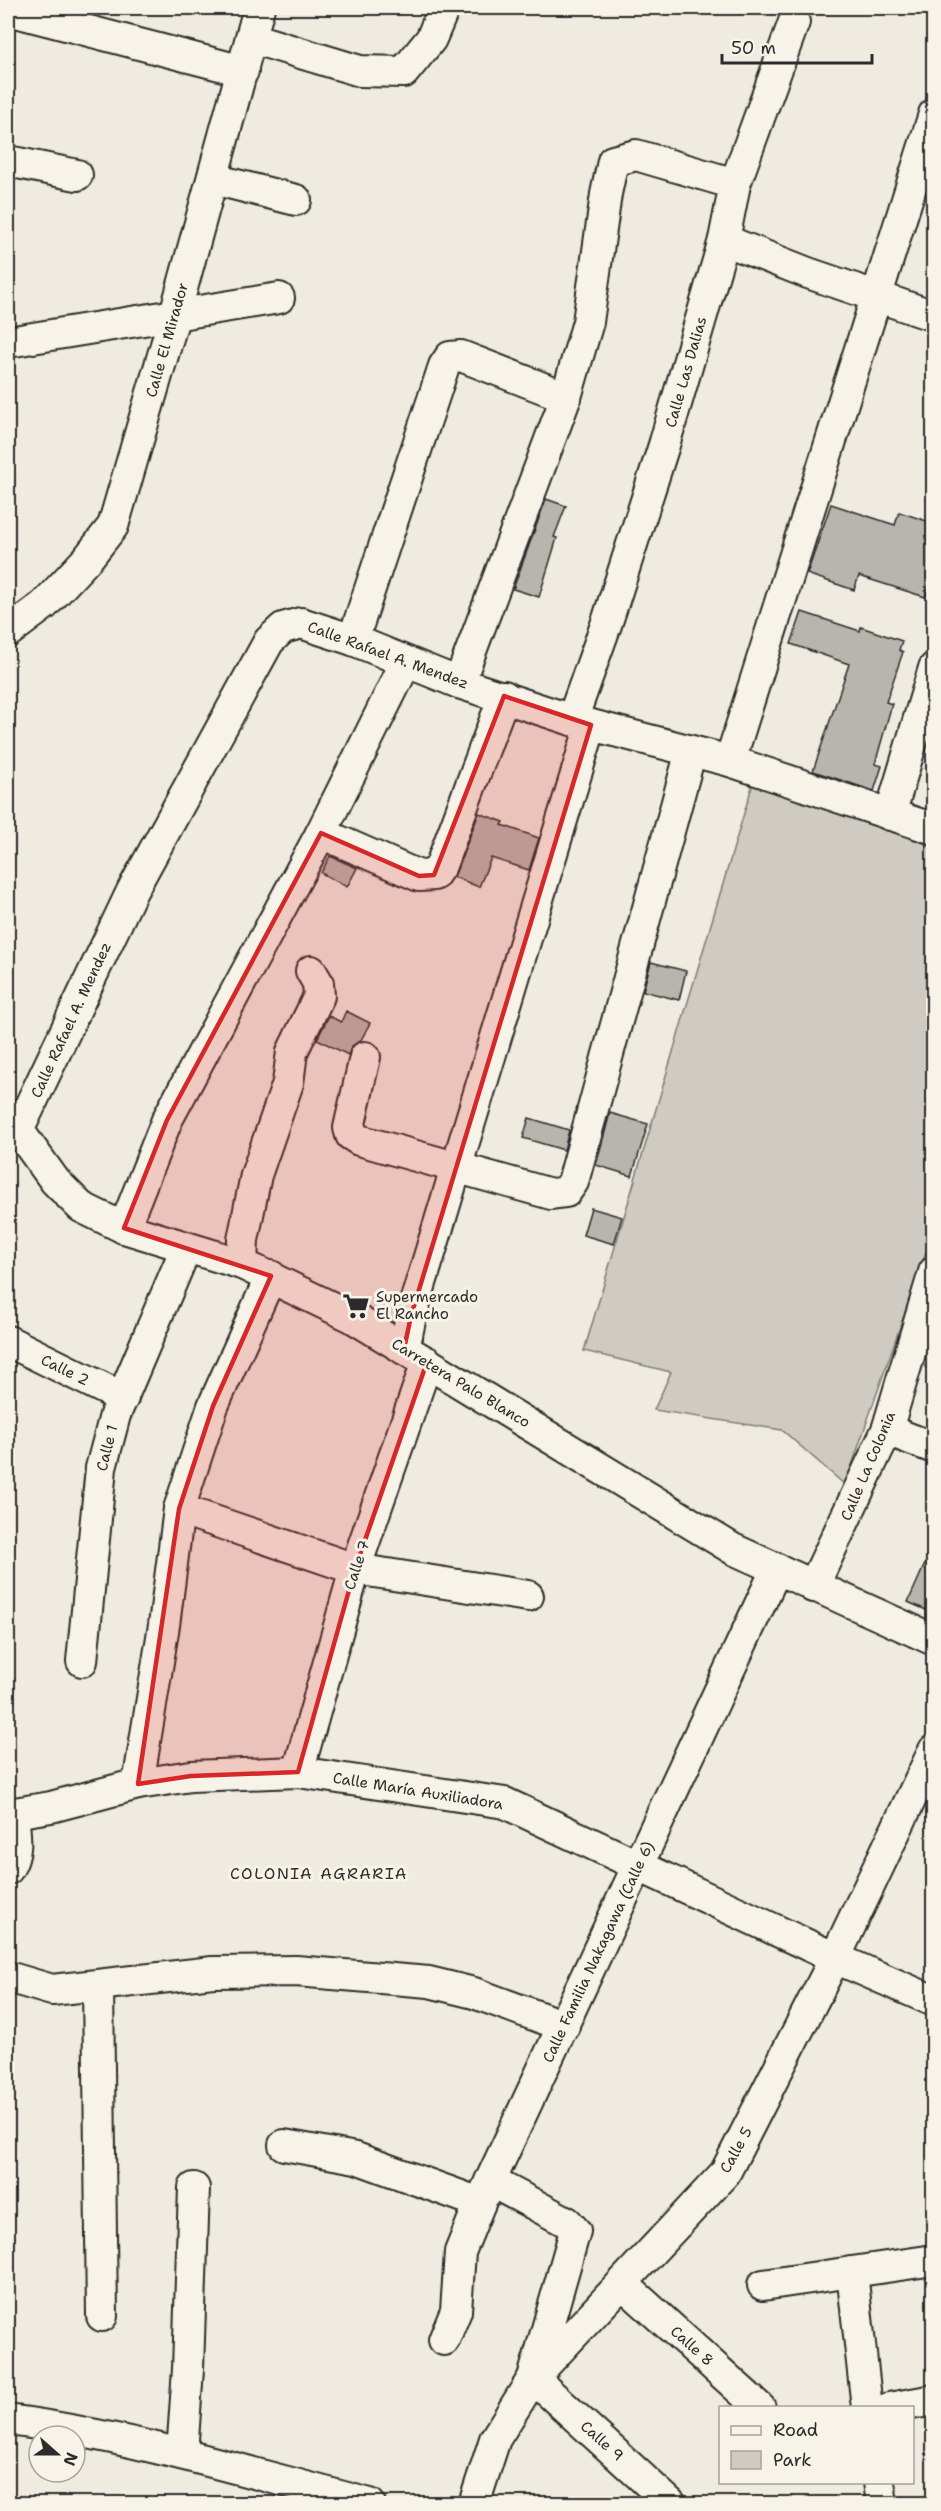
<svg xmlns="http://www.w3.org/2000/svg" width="941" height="2511" font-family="'Shantell Sans',sans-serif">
	<rect width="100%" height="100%" fill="#efebe0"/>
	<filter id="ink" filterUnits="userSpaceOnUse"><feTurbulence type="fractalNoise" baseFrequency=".0167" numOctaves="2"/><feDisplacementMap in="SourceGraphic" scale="12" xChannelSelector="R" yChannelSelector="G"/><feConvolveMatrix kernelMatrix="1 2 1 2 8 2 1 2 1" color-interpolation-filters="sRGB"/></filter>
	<g filter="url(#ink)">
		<polygon fill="#cfcbc2" stroke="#7d7b76" stroke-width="1.5" points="753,783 933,846 933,1232 845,1485 782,1430 654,1410 671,1372 584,1351"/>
		<g fill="#b8b5ae" stroke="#2b2b2b" stroke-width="1.5">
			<polygon points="546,499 566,506 554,537 557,538 539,597 513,589"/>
			<polygon points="831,504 895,525 899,512 933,523 933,570 925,597 859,576 854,590 807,574"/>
			<polygon points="802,612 860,631 861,627 902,641 899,650 903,652 886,702 892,704 875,764 882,766 874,791 813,771 849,664 791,644"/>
			<polygon points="479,813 504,822 502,825 539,838 529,870 491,858 479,887 454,877"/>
			<polygon points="330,856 357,868 347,887 321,873"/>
			<polygon points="651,962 686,971 679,1000 643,991"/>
			<polygon points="346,1011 370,1023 361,1040 352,1046 348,1055 317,1039 329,1016 341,1022"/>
			<polygon points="610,1113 648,1124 632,1176 596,1165"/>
			<polygon points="529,1118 569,1130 564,1150 523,1138"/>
			<polygon points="591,1208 622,1217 614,1244 583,1235"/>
			<polygon points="933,1546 933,1613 908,1602"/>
		</g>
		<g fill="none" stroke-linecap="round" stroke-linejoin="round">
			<defs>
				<g id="minor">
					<polyline points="8,10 243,71"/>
					<polyline points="251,38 360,71 404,72 431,39 444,8"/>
					<polyline points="8,161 77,175"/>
					<polyline points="213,179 296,200"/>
					<polyline points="724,240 808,273 934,316"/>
					<polyline points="8,342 279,298"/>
					<polyline points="8,632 44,605 88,558 113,526 175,314 259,8"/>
					<polyline points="353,640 444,366 450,357 461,356 566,397"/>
					<polyline points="459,683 566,397 588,322 606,194 613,161 636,155 735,184"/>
					<polyline points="572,720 607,622 664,445 724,240 735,184 794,22"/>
					<polyline points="730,761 934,114"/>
					<polyline points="890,815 934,668"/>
					<polyline points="321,833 419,876 434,875 441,865 504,696"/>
					<polyline points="365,1057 349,1128 351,1135 359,1140 551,1194 566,1192 573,1182 691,751"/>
					<polyline points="8,1116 55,1181 81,1207 124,1228 242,1264 352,1317 733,1549 934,1640"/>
					<polyline points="18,1131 132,891 269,641 283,628 301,623 353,640 459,683 572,720 730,761 934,829"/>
					<polyline points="124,1228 167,1120 321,833 406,662"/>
					<polyline points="242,1264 243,1240 256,1175 288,1083 292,1052 319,996 318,983 311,971"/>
					<polyline points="8,1341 123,1398"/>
					<polyline points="404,1349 411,1316 591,725"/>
					<polyline points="887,1430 934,1448"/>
					<polyline points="179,1509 355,1569 528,1596"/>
					<polyline points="813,1587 887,1430 934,1272"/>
					<polyline points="82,1661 101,1468 115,1415 186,1248"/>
					<polyline points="298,1772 355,1569 427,1362"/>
					<polyline points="138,1784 164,1625 179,1509 213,1406 271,1276"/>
					<polyline points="8,1814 51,1807 138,1784 191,1776 298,1772 505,1803 835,1958 934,2001"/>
					<path d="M8 1869C19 1852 15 1834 13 1814"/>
					<polyline points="8,1977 52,1990 213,1972 296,1971 429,1982 474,1993 564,2026"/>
					<polyline points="98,1986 102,2316"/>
					<polyline points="284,2145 356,2158 480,2203"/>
					<polyline points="490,2181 567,2222 575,2231 533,2378 671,2504"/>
					<polyline points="852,2272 867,2408"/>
					<polyline points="623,2284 760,2408"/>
					<polyline points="763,2285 934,2260"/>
					<polyline points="444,2340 456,2311 460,2252 480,2203 776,1570"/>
					<polyline points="889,2408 934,2400"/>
					<path d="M8 2420C131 2436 250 2473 370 2504"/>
					<polyline points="182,2454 188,2369 194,2188"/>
					<polyline points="879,2482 882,2504"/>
					<polyline points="474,2504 495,2439 533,2378 725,2173 835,1958 934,1750"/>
				</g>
			</defs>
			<use href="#minor" stroke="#2b2b2b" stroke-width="34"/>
			<use href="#minor" stroke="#f7f3e8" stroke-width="30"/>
		</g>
	</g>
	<path fill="#d62828" fill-opacity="0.2" stroke="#d62828" stroke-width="4.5" stroke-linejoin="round" d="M504 696 591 725 411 1316 404 1349 427 1362 355 1569 298 1772 191 1776 138 1784 179 1509 213 1406 271 1276 124 1228 167 1120 321 833 419 876 434 875Z"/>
	<defs>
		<symbol id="supermarket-bare" viewBox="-9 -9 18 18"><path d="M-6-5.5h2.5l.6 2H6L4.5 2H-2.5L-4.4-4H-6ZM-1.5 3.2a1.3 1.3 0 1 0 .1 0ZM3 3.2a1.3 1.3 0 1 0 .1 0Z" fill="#2b2b2b" stroke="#f7f3e8" stroke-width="2.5" paint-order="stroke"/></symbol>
	</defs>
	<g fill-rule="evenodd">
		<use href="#supermarket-bare" x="337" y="1287" width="38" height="38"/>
	</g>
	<g text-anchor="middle" stroke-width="6" stroke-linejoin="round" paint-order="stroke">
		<g font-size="15" fill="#2b2b2b" stroke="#f7f3e8">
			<text transform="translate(167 340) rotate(-74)" y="5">Calle El Mirador</text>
			<text transform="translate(686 372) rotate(-74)" y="5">Calle Las Dalias</text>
			<text transform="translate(388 655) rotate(20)" y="5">Calle Rafael A. Mendez</text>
			<text transform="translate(71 1020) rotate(-65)" y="5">Calle Rafael A. Mendez</text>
			<text transform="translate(65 1370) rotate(26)" y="5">Calle 2</text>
			<text transform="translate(461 1383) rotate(31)" y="5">Carretera Palo Blanco</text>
			<text transform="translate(107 1448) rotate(-76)" y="5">Calle 1</text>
			<text transform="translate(868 1466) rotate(-67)" y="5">Calle La Colonia</text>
			<text transform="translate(357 1565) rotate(-72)" y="5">Calle 7</text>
			<text transform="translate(418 1791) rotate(9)" y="5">Calle María Auxiliadora</text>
			<text transform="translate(598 1952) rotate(-65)" y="5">Calle Familia Nakagawa (Calle 6)</text>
			<text transform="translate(736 2150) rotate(-61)" y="5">Calle 5</text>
			<text transform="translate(692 2346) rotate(42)" y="5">Calle 8</text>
			<text transform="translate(602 2441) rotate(42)" y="5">Calle 9</text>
		</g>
		<g font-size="15" fill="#2b2b2b" stroke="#f7f3e8" text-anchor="start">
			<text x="376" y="1302">Supermercado<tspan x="376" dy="17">El Rancho</tspan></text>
		</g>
		<g font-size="16" letter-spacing="1.5" fill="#2b2b2b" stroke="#f7f3e8">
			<text x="319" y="1879">COLONIA AGRARIA</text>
		</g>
	</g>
	<rect width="941" height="2511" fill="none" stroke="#f7f3e8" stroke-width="30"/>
	<rect x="15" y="15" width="911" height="2481" fill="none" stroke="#2b2b2b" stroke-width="2" filter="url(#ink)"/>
	<rect x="719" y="2406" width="195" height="78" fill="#f7f3e8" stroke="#a5a39c" stroke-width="1.5"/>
	<rect x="731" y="2426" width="30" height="9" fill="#f7f3e8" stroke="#a5a39c" stroke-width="1.5"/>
	<text x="773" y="2436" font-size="18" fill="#2b2b2b">Road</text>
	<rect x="731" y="2451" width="30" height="18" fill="#cfcbc2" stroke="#a5a39c" stroke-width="1.5"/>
	<text x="773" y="2466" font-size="18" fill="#2b2b2b">Park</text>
	<g transform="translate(57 2454) rotate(111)"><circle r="28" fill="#f7f3e8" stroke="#a5a39c" stroke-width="1.5"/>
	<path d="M0-4.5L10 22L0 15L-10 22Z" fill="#2b2b2b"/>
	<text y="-9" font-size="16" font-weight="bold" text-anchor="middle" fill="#2b2b2b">N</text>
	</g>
	<path d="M722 54v9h150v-9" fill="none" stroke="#2b2b2b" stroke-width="3"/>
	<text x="731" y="54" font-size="18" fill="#2b2b2b" stroke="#f7f3e8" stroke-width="4.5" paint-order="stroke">50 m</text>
</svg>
